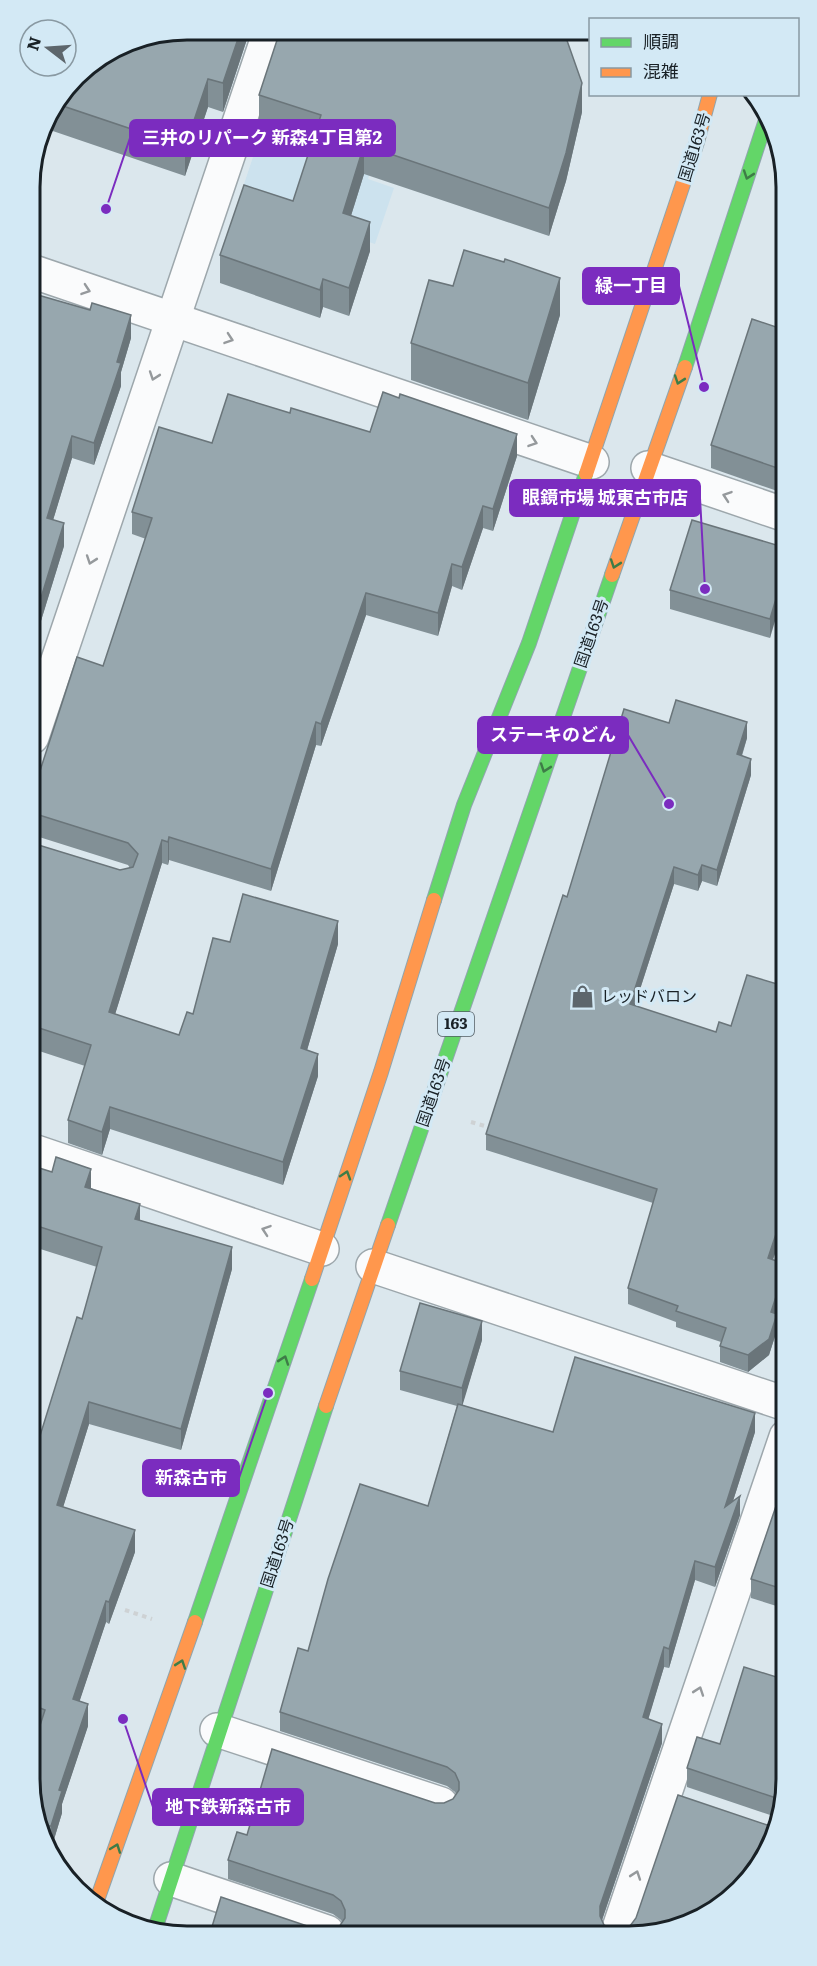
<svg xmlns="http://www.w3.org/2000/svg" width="817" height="1966" font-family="Literata,'Noto Sans JP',serif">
	<rect width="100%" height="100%" fill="#dbe7ed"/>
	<polygon fill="#cce2ee" points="295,31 416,31 368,179 394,188 375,244 239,199"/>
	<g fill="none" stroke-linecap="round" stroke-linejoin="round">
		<defs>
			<g id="street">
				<polyline points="31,271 592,462"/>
				<polyline points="648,468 783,514"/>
				<polyline points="32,737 270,31"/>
				<polyline points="33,1151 322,1249"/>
				<polyline points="373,1266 786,1404"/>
				<polyline points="217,1730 441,1804"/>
				<polyline points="171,1879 327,1932"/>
				<polyline points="618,1931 786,1437"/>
			</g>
			<g id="fast">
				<polyline points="685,367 766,120"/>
				<polyline points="434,900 464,805 529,643 586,474"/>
				<polyline points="388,1225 612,575"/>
				<polyline points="195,1622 312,1279"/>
				<polyline points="154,1932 326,1406"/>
			</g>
			<g id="slow">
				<polyline points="586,474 697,142 710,94"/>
				<polyline points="612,575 685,367"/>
				<polyline points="312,1279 381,1072 434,900"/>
				<polyline points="326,1406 388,1225"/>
				<polyline points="96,1903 195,1622"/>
			</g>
		</defs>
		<use href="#street" stroke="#9da7ac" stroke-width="36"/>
		<use href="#fast" stroke="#90a5ae" stroke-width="16"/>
		<use href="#slow" stroke="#90a5ae" stroke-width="16"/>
		<g stroke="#ced2d4" stroke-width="4" stroke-dasharray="4.5 4.5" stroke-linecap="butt">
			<polyline points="471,1122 492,1128"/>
			<polyline points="125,1610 152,1619"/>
		</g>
		<use href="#street" stroke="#fafbfc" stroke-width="33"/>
		<use href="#fast" stroke="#63d668" stroke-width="14"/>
		<use href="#slow" stroke="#ff974d" stroke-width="14"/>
	</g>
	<g fill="#829096">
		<polygon points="188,30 250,30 223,112 208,107 185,176 44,128 46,118 83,69"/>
		<polygon points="259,95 582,112 566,181 549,236 364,174 351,216 370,251 349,316 323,307 320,318 220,283 220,255 293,201 313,141 259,123"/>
		<polygon points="31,293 131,338 121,372 121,386 94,465 72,458 53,520 64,546 32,650"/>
		<polygon points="560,315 528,420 411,380 411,343"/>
		<polygon points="782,329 783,493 711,468 711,445"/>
		<polygon points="290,413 370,432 517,456 493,531 483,528 462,590 452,586 438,636 366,615 321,746 316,745 271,891 169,860 168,865 162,863 115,1014 179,1035 193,1014 230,942 338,944 307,1050 318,1076 283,1185 110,1129 102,1155 68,1143 68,1120 85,1066 33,1049 32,843 120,870 130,868 128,865 36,836 32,837 32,779 37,780 103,666 146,539 132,534 132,512 212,443"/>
		<polygon points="783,547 770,638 670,609 670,590"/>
		<polygon points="669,723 747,738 742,756 751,775 717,886 702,881 698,891 674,884 635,1005 785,1223 773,1260 785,1264 785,1286 776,1314 777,1330 769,1355 748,1372 720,1362 720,1346 721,1342 676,1327 676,1322 628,1304 628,1288 653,1203 486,1150 486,1134 567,897"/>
		<polygon points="33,1166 91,1188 140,1220 232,1269 181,1450 89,1424 63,1507 135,1552 109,1624 106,1622 79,1702 88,1726 62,1804 62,1813 52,1846 35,1819 39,1729 35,1728 34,1455 82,1319 97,1267 34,1247"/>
		<polygon points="482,1340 462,1405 553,1432 755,1432 733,1501 740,1515 715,1587 695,1580 669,1668 664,1667 648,1719 662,1743 602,1920 604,1925 611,1929 621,1930 630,1926 767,1825 670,1931 211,1933 211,1930 330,1931 339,1927 342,1922 341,1920 333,1914 228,1879 228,1860 247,1835 435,1803 444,1803 453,1799 456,1794 455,1792 447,1786 280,1731 280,1712 308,1651 428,1506 457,1406 400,1390 400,1371"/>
		<polygon points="786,1477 786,1609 751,1598 751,1579"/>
		<polygon points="720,1744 787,1788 776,1817 687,1787 687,1768"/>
	</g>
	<g fill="#6a757a">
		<polygon points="241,30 250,30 223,112 223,83"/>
		<polygon points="208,79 208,107 185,176 185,147"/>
		<polygon points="582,83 582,112 566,181 549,236 549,208"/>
		<polygon points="364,145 364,174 343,241 343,213"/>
		<polygon points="370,222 370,251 349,316 349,288"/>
		<polygon points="560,278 560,315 528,420 528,383"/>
		<polygon points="323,279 323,307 320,318 320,290"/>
		<polygon points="131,315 131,338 121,372 121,386 94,465 94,443"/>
		<polygon points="517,434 517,456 493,531 493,509"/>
		<polygon points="72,436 72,458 47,540 47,518"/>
		<polygon points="483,506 483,528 462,590 462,567"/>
		<polygon points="64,523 64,546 32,650 32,627"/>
		<polygon points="452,564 452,586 438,636 438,613"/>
		<polygon points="783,575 783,594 770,638 770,619"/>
		<polygon points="366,593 366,615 321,746 321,724"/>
		<polygon points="316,722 316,745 271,891 271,869"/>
		<polygon points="747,722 747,738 737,770 737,754"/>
		<polygon points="751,759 751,775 717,886 717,870"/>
		<polygon points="36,814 36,836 32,837 32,815"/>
		<polygon points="169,837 169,860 168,865 168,842"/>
		<polygon points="162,840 162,863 109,1034 109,1012"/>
		<polygon points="702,865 702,881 698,891 698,875"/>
		<polygon points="674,867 674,884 630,1020 630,1004"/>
		<polygon points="338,921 338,944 301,1071 301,1048"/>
		<polygon points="318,1054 318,1076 283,1185 283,1162"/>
		<polygon points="110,1107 110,1129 102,1155 102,1132"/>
		<polygon points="91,1169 91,1190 85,1187"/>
		<polygon points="140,1204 140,1226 135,1219"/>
		<polygon points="785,1207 785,1223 768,1274 768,1258"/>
		<polygon points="232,1247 232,1269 181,1450 181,1429"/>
		<polygon points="785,1269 785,1286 771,1328 771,1312"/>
		<polygon points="777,1314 777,1330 769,1355 748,1372 748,1355"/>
		<polygon points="482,1321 482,1340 462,1407 462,1388"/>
		<polygon points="89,1402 89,1424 57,1527 57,1505"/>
		<polygon points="755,1413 755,1432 725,1526 725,1507"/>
		<polygon points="740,1496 740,1515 715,1587 715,1567"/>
		<polygon points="135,1530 135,1552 109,1624 109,1602"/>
		<polygon points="695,1561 695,1580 669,1668 669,1649"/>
		<polygon points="106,1601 106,1622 73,1721 73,1699"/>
		<polygon points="664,1647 664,1667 643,1737 643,1717"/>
		<polygon points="88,1704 88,1726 62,1804 62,1813 52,1846 51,1826 59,1790"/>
		<polygon points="662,1724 662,1743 600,1926 600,1906"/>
		<polygon points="49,1826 49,1841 46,1836"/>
	</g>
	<g fill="#97a7ae" stroke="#6a757a" stroke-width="1.5">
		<polygon points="188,30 241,30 223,83 208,79 185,147 57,104 83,69 128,42"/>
		<polygon points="280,31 564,32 582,83 566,153 549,208 364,145 343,213 370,222 349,288 323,279 320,290 220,255 244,185 293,201 321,115 259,95"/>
		<polygon points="464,250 504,262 505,259 560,278 528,383 411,343 429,280 453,286"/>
		<polygon points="31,293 90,310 92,303 131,315 117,362 121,363 94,443 72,436 47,518 64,523 32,627"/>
		<polygon points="752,319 782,329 783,470 711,445"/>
		<polygon points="383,392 399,398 400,394 517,434 493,509 483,506 462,567 452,564 438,613 366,593 321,724 316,722 271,869 169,837 168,842 162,840 109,1012 179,1035 187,1012 193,1014 213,938 230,942 243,894 338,921 301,1048 318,1054 283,1162 110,1107 102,1132 68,1120 91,1045 33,1026 32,843 120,870 133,867 138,854 128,843 36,814 32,815 32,779 37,780 77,657 103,666 152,518 132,512 159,427 212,443 228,394 290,413 291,408 370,432"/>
		<polygon points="692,520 783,547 783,575 770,619 670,590"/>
		<polygon points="676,700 747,722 737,754 751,759 717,870 702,865 698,875 674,867 630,1004 716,1032 719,1022 731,1026 747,975 784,986 785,1207 768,1258 785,1264 785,1269 771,1312 777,1314 769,1339 748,1355 720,1346 726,1328 676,1311 678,1306 628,1288 657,1189 486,1134 563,895 567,897 624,709 669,723"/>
		<polygon points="56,1157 91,1169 85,1187 140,1204 135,1219 232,1247 181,1429 89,1402 57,1505 135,1530 109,1602 106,1601 73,1699 88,1704 59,1790 62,1791 51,1826 49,1826 46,1836 35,1819 35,1741 45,1710 35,1706 34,1455 77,1317 82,1319 102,1247 34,1225 33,1166 52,1172"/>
		<polygon points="420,1303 482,1321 462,1388 400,1371"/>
		<polygon points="575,1357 755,1413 725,1507 740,1496 715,1567 695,1561 669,1649 664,1647 643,1717 662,1724 600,1906 600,1916 604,1925 611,1929 621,1930 630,1926 636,1918 678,1795 767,1825 774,1823 754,1875 717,1910 670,1931 214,1933 214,1931 211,1930 221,1897 322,1931 330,1931 339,1927 345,1918 345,1910 341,1901 333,1895 228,1860 237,1832 247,1835 272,1749 435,1803 444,1803 453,1799 459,1790 459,1782 455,1773 447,1767 280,1712 298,1648 308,1651 328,1579 360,1484 428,1506 458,1404 553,1432"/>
		<polygon points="786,1477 786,1590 751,1579"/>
		<polygon points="744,1667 786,1680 787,1788 781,1803 776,1798 687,1768 697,1737 720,1744"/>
	</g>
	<defs><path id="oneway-chevron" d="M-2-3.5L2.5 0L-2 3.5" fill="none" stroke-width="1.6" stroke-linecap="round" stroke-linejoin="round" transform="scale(1.5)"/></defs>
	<g stroke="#3e7c47">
		<use href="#oneway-chevron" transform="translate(748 175) rotate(109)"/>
		<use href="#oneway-chevron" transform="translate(679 380) rotate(109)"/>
		<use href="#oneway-chevron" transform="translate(615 564) rotate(109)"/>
		<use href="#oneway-chevron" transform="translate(545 768) rotate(109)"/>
		<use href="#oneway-chevron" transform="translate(346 1175) rotate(-72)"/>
		<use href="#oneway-chevron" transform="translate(284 1360) rotate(-71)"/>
		<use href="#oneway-chevron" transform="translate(181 1664) rotate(-71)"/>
		<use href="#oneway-chevron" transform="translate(116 1848) rotate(-70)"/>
	</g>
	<g stroke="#95999c">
		<use href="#oneway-chevron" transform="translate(86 290) rotate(19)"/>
		<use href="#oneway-chevron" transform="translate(229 339) rotate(19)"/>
		<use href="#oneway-chevron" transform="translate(154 376) rotate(109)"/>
		<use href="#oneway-chevron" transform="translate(533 442) rotate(19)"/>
		<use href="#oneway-chevron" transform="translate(727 496) rotate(-161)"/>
		<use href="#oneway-chevron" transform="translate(91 560) rotate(109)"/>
		<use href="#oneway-chevron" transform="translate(266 1230) rotate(-161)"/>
		<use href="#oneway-chevron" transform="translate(699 1691) rotate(-71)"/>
		<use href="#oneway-chevron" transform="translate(636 1875) rotate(-71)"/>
	</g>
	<defs>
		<symbol id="shop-bare" viewBox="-9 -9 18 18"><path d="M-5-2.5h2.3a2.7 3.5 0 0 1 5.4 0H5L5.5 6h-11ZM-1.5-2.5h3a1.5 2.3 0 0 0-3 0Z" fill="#5d666c" stroke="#d3e9f5" stroke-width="2.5" paint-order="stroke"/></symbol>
	</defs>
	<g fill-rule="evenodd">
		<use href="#shop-bare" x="566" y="980" width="33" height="33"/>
	</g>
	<g text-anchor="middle" stroke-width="6" stroke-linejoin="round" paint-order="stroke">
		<rect fill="#d3e9f5" stroke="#515d64" stroke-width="1.5" x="438" y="1012" width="36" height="24" rx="4.5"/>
		<g font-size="15" font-weight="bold" fill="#192126">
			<text x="456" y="1029">163</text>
		</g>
		<g font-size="16" fill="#192126" stroke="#d3e9f5">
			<text transform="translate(694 147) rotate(-73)" y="6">国道163号</text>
			<text transform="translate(591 633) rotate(-71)" y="6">国道163号</text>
			<text transform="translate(433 1092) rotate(-71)" y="6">国道163号</text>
			<text transform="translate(277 1553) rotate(-72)" y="6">国道163号</text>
		</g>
		<g font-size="16" fill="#192126" stroke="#d3e9f5" text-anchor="start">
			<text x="601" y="1002">レッドバロン</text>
		</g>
	</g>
	<path d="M0 0H817V1966H0ZM187 40H629A147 147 0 0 1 776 187V1779A147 147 0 0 1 629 1926H187A147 147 0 0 1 40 1779V187A147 147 0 0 1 187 40Z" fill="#d3e9f5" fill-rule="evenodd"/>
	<path fill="none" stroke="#192126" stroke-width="3" d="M187 40H629A147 147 0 0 1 776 187V1779A147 147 0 0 1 629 1926H187A147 147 0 0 1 40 1779V187A147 147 0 0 1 187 40Z"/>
	<path fill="none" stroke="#7b2cbf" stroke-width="2" d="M106 209L130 138M704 387L679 286M705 589L700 498M669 804L628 735M268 1393L239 1478M123 1719L153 1807"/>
	<g fill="#7b2cbf" stroke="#d3e9f5" stroke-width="2">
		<circle cx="106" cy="209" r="6"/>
		<circle cx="704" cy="387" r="6"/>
		<circle cx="705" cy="589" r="6"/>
		<circle cx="669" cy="804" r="6"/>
		<circle cx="268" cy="1393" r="6"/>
		<circle cx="123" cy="1719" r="6"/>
	</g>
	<g fill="#7b2cbf" stroke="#7b2cbf" stroke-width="2">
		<rect x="130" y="120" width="265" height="36" rx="6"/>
		<rect x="583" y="268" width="96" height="36" rx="6"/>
		<rect x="510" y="480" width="190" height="36" rx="6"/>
		<rect x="478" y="717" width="150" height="36" rx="6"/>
		<rect x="143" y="1460" width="96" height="36" rx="6"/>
		<rect x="153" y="1789" width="150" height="36" rx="6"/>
	</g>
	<g font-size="18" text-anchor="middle" font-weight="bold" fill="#fff">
		<text x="262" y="144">三井のリパーク 新森4丁目第2</text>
		<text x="631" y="292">緑一丁目</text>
		<text x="605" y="504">眼鏡市場 城東古市店</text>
		<text x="553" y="741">ステーキのどん</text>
		<text x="191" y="1484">新森古市</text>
		<text x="228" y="1813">地下鉄新森古市</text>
	</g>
	<rect x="589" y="18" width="210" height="78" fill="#d3e9f5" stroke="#8999a2" stroke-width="1.5"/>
	<rect x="601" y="38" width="30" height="9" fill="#63d668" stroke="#8999a2" stroke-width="1.5"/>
	<text x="643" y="48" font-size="18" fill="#192126">順調</text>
	<rect x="601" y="68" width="30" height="9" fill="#ff974d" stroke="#8999a2" stroke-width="1.5"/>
	<text x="643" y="78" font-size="18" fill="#192126">混雑</text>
	<g transform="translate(48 48) rotate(287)"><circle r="28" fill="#d3e9f5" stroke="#8999a2" stroke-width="1.5"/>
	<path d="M0-4.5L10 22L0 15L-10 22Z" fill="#5d666c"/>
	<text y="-9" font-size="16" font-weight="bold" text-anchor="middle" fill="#192126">N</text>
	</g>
</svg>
